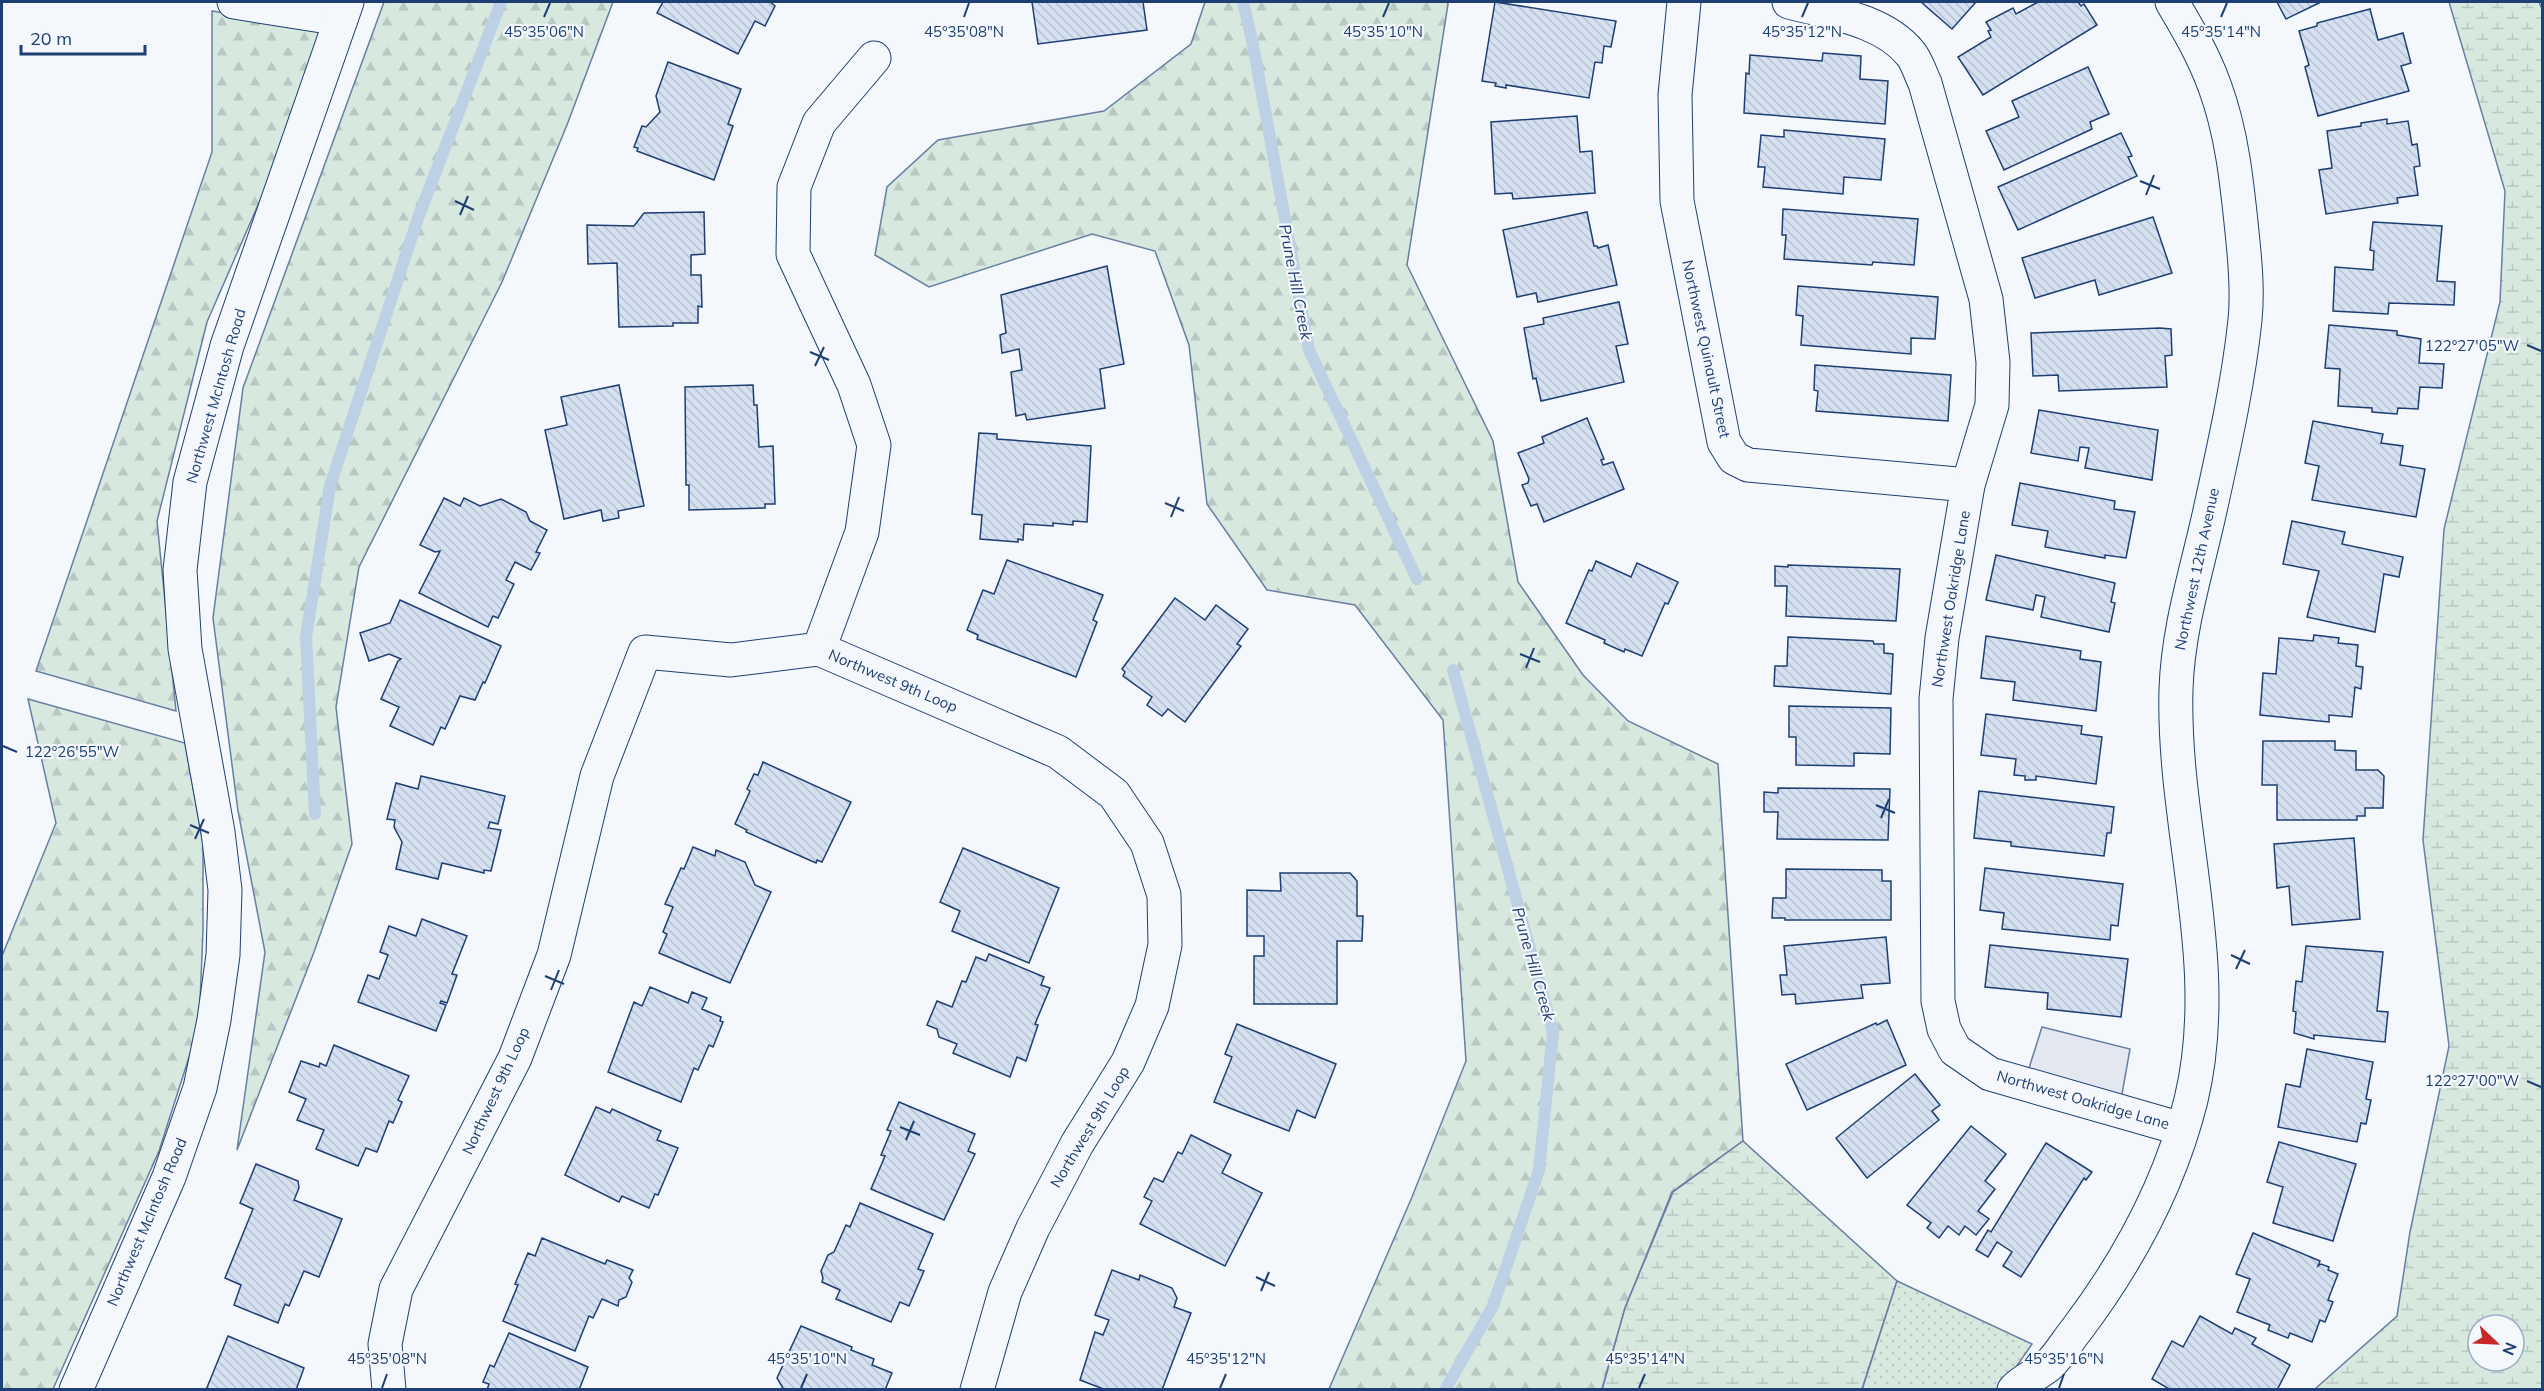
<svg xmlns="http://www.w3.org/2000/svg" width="2544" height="1391" font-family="Mulish,sans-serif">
	<defs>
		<pattern id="forest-firs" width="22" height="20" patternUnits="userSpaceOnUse" patternTransform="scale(1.5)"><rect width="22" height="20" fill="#d7e8df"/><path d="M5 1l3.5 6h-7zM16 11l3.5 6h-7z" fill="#b8c8c3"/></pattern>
		<pattern id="wetland-marsh" width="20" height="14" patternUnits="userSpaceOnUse" patternTransform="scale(1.5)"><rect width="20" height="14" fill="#d7e8df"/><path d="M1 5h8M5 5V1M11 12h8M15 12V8" fill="none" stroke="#b8c8c3"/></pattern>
		<pattern id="park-dots" width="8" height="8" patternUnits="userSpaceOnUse" patternTransform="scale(1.5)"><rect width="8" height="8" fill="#d7e8df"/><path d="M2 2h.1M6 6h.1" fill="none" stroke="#b8c8c3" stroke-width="1.8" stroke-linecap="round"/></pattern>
		<pattern id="building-back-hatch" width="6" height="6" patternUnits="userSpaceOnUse" patternTransform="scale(1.5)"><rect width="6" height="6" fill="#d5e0f0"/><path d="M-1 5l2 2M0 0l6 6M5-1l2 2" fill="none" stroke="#b6c1d1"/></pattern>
	</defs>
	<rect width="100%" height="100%" fill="#f4f7fb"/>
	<g fill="url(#forest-firs)" stroke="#687fa3" stroke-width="1.5">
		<polygon points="384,2 613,2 567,125 502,282 359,567 336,707 352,844 314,952 237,1150 265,952 238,811 213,618 243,388"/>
		<polygon points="1205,2 1447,2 1448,4 1407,265 1493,441 1518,582 1583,675 1628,721 1718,764 1743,1141 1672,1192 1625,1308 1602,1389 1329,1389 1412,1197 1466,1061 1443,720 1355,605 1267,590 1207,504 1189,345 1155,251 1092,234 929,287 875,255 887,187 938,140 1104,111 1191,44"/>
		<polygon points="212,11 323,28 265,189 207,322 157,521 176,711 36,671 212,152"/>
		<polygon points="28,699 185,743 203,844 203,931 199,1026 159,1151 53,1389 2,1390 2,956 56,823"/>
	</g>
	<g fill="url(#wetland-marsh)" stroke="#687fa3" stroke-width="1.5" fill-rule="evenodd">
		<path d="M2449 2H2539L2542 9V1389H2315L2397 1316 2410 1232 2449 1046 2423 840 2444 529 2500 302 2505 191ZM2478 1325H2514V1361H2478Z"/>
		<polygon points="1743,1141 1897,1281 1862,1389 1602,1390 1625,1308 1673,1192"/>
	</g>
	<polygon fill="url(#park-dots)" stroke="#687fa3" stroke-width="1.5" points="1897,1281 2032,1344 2001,1389 1862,1390"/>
	<polygon fill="#e3e8f0" stroke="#687fa3" stroke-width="1.5" points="2042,1027 2130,1049 2119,1111 2024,1084"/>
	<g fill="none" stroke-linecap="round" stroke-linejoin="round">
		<g stroke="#bed0e5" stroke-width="12">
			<polyline points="1243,2 1252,40 1309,350 1417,579"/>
			<polyline points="315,814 306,637 330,486 418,218 501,2"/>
			<polyline points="1445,1390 1493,1306 1539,1170 1553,1032 1453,670"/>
		</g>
	</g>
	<g fill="url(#building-back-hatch)" stroke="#1d3f73" stroke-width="1.5">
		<polygon points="663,2 770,2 775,6 765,26 755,21 738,54 657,13"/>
		<polygon points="1032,2 1143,2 1147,30 1038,44"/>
		<polygon points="1495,2 1616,21 1611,47 1604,46 1602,63 1595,62 1589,98 1506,85 1506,88 1495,86 1496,83 1482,81"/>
		<polygon points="1921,2 1976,2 1952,29"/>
		<polygon points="2038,2 2078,2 2081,6 2084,4 2097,25 1983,95 1958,57 1991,37 1988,31 1991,30 1986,22 2013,8 2016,14"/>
		<polygon points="2277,2 2321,2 2286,19"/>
		<polygon points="2370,9 2378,40 2403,33 2411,63 2401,66 2409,91 2318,116 2305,67 2309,65 2299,31 2317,26 2317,23"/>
		<polygon points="1823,53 1861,56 1860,79 1888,81 1885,124 1744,113 1746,73 1749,74 1750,55 1822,61"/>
		<polygon points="668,62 741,89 728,124 733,126 714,180 637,151 638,148 634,147 642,126 646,127 660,112 656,96"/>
		<polygon points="2088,67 2109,114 2090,122 2092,129 2004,170 1986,131 2019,117 2012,101"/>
		<polygon points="1577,116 1580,152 1592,151 1595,193 1513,199 1512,193 1495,194 1491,122"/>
		<polygon points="2387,119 2387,124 2408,121 2412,145 2417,144 2420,166 2414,167 2418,195 2397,198 2398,203 2326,214 2319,170 2332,168 2327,131 2361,126 2361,123"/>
		<polygon points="1784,130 1885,139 1881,180 1844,177 1843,194 1763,187 1765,167 1758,167 1761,135 1784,137"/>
		<polygon points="2121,133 2132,156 2128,157 2137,176 2018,230 1998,187"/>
		<polygon points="1783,209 1918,219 1914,265 1873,262 1872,265 1784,259 1786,235 1782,235"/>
		<polygon points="704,212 705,254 691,255 691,275 701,275 702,307 698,306 698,323 673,323 673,326 619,327 617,263 588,264 587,225 634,226 644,213"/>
		<polygon points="1587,212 1594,246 1597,246 1598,248 1608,245 1617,285 1538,302 1536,293 1517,297 1503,230"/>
		<polygon points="2153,217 2172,273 2099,295 2095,280 2035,298 2022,258"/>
		<polygon points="2373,222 2442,226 2437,281 2455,282 2454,305 2389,303 2388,314 2333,311 2335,267 2373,270 2374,251 2370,250"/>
		<polygon points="1107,266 1124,364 1100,369 1105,408 1027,420 1025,414 1016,416 1011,372 1022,370 1019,349 1002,353 1000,335 1006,333 1001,295"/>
		<polygon points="1798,286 1938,297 1935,339 1911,338 1911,354 1801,345 1803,316 1796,315"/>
		<polygon points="1619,302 1628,344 1616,346 1624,382 1541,401 1536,378 1533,379 1524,328 1544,324 1543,318"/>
		<polygon points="2329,325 2397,331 2397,335 2421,339 2419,363 2444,364 2442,388 2420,387 2418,409 2398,408 2397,414 2372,412 2372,408 2338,406 2340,369 2325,368"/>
		<polygon points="2160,328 2171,329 2172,355 2165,356 2167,387 2059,391 2058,375 2033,376 2031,333"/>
		<polygon points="1815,365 1951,375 1948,421 1816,411 1818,391 1814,390"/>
		<polygon points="619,385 644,506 618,511 619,518 603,521 601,510 564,519 545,430 567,425 561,397"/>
		<polygon points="753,385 754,405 757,405 759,447 773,446 775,504 765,504 765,508 689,510 689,485 686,485 685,387"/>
		<polygon points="2039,410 2158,430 2152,480 2085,468 2089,448 2080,447 2078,461 2031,453"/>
		<polygon points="1587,418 1604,459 1601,460 1603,465 1613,462 1624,489 1544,522 1537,504 1531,506 1522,485 1528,483 1529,479 1518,453 1544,443 1542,437"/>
		<polygon points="2313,421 2383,434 2381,443 2403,446 2400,465 2425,469 2416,517 2312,500 2319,466 2305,463"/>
		<polygon points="979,433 997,434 997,439 1091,446 1087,522 1073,521 1073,525 1053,523 1053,526 1024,524 1023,540 1018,539 1018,542 980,539 982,515 972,514"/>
		<polygon points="2020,483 2115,501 2114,509 2135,512 2126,558 2105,555 2105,558 2045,547 2048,531 2012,525"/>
		<polygon points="444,498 460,506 464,498 480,506 501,499 526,512 530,521 547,530 536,552 540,553 531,570 515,562 506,580 514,584 498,618 493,616 488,627 419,593 440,551 435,552 420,545"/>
		<polygon points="2292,521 2345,532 2342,544 2403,557 2399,577 2384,574 2375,632 2307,617 2319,571 2283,564"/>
		<polygon points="1996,555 2115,583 2111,602 2115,603 2109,632 2041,617 2045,597 2036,595 2033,610 1986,600"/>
		<polygon points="1007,560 1103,595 1093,620 1097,622 1076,677 977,639 978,635 967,630 983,590 994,594"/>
		<polygon points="1596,561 1631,577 1637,563 1678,582 1668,604 1665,603 1642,656 1625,649 1624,652 1604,643 1605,640 1566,623 1589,570 1592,571"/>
		<polygon points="1788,565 1900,569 1896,621 1786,616 1787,586 1775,586 1775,566 1788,567"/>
		<polygon points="1175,598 1205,620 1216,605 1248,629 1237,644 1241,646 1185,722 1168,709 1162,716 1147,705 1152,697 1123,676 1125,672 1122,669"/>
		<polygon points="400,600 501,646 485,683 483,682 475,700 460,696 445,729 441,727 433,745 390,726 399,707 381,699 398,661 401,659 389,654 369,661 360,633 390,623"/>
		<polygon points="2314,635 2339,638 2338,643 2358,645 2356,666 2363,667 2361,689 2355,687 2352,717 2329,715 2329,722 2260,715 2263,673 2276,674 2279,638 2313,641"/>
		<polygon points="1986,636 2081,651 2080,659 2101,662 2096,711 2013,700 2015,682 1981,678"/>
		<polygon points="1788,637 1873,641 1874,644 1884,644 1884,653 1893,654 1891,694 1774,686 1775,666 1787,666"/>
		<polygon points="1789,706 1891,708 1890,754 1854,753 1854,766 1796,765 1796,737 1789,737"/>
		<polygon points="1986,714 2082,726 2081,734 2102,737 2096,784 2036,776 2036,780 2025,780 2025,776 2014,775 2016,759 1981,755"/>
		<polygon points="2263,741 2335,741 2335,750 2356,751 2356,770 2378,770 2384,776 2383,808 2365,808 2365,816 2357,816 2357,820 2277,820 2277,785 2262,785"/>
		<polygon points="763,762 851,802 822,862 817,860 816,863 746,832 747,830 735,824 750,791 747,789 754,774 758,775"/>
		<polygon points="421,776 505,796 498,824 490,822 488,828 501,830 491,871 484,870 484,873 442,863 438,879 396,869 402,842 394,827 395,820 387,819 396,783 418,789"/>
		<polygon points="1778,788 1890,789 1888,840 1777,839 1778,812 1764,812 1764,792 1778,793"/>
		<polygon points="1979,791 2114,807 2111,833 2107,833 2104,856 2011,846 2011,842 1974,838"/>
		<polygon points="2354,838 2360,919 2292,925 2289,886 2277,888 2274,844"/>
		<polygon points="693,847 715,856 716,850 745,862 755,885 771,892 730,983 659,953 667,934 663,932 673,907 665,904 681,868 684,869"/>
		<polygon points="963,848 1059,888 1029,963 952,931 960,911 940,902"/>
		<polygon points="1985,868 2123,884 2118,926 2111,925 2110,940 2002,929 2004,913 1980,910"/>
		<polygon points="1786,869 1882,870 1882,881 1891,881 1891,920 1785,920 1785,918 1772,918 1773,898 1786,898"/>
		<polygon points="1280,873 1350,873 1357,881 1357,916 1363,916 1362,941 1337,941 1337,1004 1254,1004 1254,956 1264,956 1264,936 1247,936 1247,890 1281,891"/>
		<polygon points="422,919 467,936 452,974 457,975 447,1003 441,1001 440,1003 446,1005 436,1031 358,1002 368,975 379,979 388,955 380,952 389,926 416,936"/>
		<polygon points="1886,937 1890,983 1861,985 1863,998 1796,1004 1795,994 1782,995 1780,975 1787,975 1784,946"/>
		<polygon points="1990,945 2128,959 2121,1017 2047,1009 2048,993 1985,987"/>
		<polygon points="2306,946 2383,952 2377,1011 2388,1012 2385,1042 2314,1035 2314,1039 2294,1033 2296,1012 2293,1011 2296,981 2302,982"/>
		<polygon points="989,954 1044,977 1041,985 1050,988 1035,1024 1038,1025 1026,1061 1017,1057 1010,1077 953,1053 957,1044 939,1037 937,1029 927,1025 937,1001 952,1007 962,981 966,982 976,957 986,961"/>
		<polygon points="650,987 688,1003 692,992 707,998 702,1009 721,1017 720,1021 723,1022 713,1047 709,1045 698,1070 694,1068 681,1102 608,1072 634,1002 642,1006"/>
		<polygon points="1887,1020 1906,1065 1807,1110 1786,1064 1876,1023 1877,1025"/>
		<polygon points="1237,1024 1336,1064 1315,1118 1297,1110 1289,1131 1214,1102 1232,1057 1225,1054"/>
		<polygon points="334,1045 409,1076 398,1100 402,1102 393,1123 389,1121 377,1152 366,1148 358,1166 316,1149 324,1130 297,1120 306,1099 289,1092 301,1061 319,1067 320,1063 326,1066"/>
		<polygon points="2307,1049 2373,1062 2366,1099 2371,1100 2366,1124 2361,1123 2357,1142 2278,1127 2286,1084 2300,1087"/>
		<polygon points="1915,1074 1940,1105 1932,1111 1939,1120 1867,1178 1836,1138"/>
		<polygon points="899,1102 975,1134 968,1151 975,1154 944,1220 871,1189 885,1156 881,1155 891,1131 887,1130"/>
		<polygon points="596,1107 610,1113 612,1109 661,1131 657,1140 678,1148 658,1195 655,1194 649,1208 622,1196 619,1202 565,1175"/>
		<polygon points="1971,1126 2006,1154 1985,1181 1995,1189 1978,1211 1989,1219 1976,1235 1965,1226 1959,1235 1948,1226 1939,1238 1927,1228 1931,1223 1907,1205"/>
		<polygon points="1191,1135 1231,1155 1222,1173 1262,1193 1225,1266 1140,1224 1152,1201 1144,1197 1154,1178 1163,1182 1178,1152 1182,1154"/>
		<polygon points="2279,1142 2356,1164 2333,1241 2273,1223 2283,1187 2267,1182"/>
		<polygon points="2046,1143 2092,1172 2086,1180 2084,1178 2021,1277 2003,1266 2012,1252 1997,1242 1988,1257 1976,1250 1988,1230 1991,1232"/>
		<polygon points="256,1164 298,1181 299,1188 294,1200 342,1219 319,1277 304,1271 289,1306 285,1304 278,1323 234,1305 241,1285 225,1278 253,1209 240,1203"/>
		<polygon points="860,1203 933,1234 918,1269 924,1271 909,1306 900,1302 891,1322 836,1299 840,1290 822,1282 823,1278 821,1271 828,1255 834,1252 846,1225 850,1227"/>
		<polygon points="2253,1233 2320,1261 2318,1266 2321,1264 2329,1267 2328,1270 2338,1274 2328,1300 2333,1302 2325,1322 2320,1320 2312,1342 2290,1333 2288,1338 2268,1330 2270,1325 2237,1312 2250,1279 2236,1274"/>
		<polygon points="542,1238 605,1264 607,1260 633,1270 629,1278 632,1282 626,1297 619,1300 618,1306 602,1299 593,1318 589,1316 575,1351 503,1321 518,1285 515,1284 528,1253 535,1256"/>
		<polygon points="1112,1270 1139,1280 1140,1275 1172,1288 1177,1298 1174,1307 1191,1313 1162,1390 1106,1390 1080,1380 1095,1332 1103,1335 1109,1320 1095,1315"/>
		<polygon points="2200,1316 2232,1334 2235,1328 2256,1338 2252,1344 2290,1365 2277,1390 2171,1390 2152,1379 2172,1341 2183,1347"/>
		<polygon points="801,1326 852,1347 851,1350 874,1359 872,1365 892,1373 885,1390 784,1390 777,1378"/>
		<polygon points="509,1333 588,1367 579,1390 487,1390 489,1384 483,1382 490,1365 494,1367"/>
		<polygon points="228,1336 304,1368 296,1390 206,1390"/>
	</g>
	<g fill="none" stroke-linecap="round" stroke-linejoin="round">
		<defs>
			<g id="minor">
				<polyline points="234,2 341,19"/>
				<polyline points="1684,2 1675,95 1677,201 1724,442 1734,458 1748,465 1968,485"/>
				<path d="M1789 2C1829 13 1882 19 1910 53 1917 61 1920 73 1925 83L1986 299 1993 362 1992 405 1968 485 1942 638 1936 699 1938 1001 1944 1029 1955 1050 1990 1074 2182 1129"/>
				<polyline points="819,649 862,532 874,445 854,385 793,254 794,187 819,123 874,58"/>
				<polyline points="76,1390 169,1177 200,1088 214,1020 223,955 225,890 218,832 185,649 180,570 190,482 227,346 347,2"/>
				<polyline points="389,1390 385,1344 396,1289 515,1058 554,955 597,776 645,652 731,660 819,649 1058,752 1114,794 1147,843 1164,895 1165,945 1152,1006 1128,1062 1077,1144 1033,1228 1005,1292 977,1390"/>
				<path d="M2014 1390C2024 1379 2039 1374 2050 1364 2060 1354 2068 1340 2077 1329 2129 1260 2170 1184 2191 1100 2224 963 2172 826 2176 689 2178 629 2196 573 2209 515 2223 451 2238 386 2245 320 2248 291 2245 260 2242 232 2237 183 2232 133 2215 87 2204 56 2188 29 2172 2"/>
			</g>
		</defs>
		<use href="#minor" stroke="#1d3f73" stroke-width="35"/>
		<use href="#minor" stroke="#f4f7fb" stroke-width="33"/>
	</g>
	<path fill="none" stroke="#1d3f73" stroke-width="2" d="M544 17 550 3M964 17 969 3M1383 17 1389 3M1802 17 1808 3M2221 17 2227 3M2140 181 2160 189M2146 195 2154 175M455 201 474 210M460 215 468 196M2527 345 2541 351M810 352 829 360M815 366 824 347M1165 503 1184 511M1171 517 1179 497M1520 654 1540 662M1526 668 1534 648M3 746 17 752M1876 805 1895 813M1881 818 1889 799M190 825 209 833M195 839 204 819M2231 955 2250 964M2236 969 2245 950M545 976 564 984M551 990 559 970M2527 1081 2541 1087M900 1127 920 1135M906 1140 914 1121M1256 1277 1275 1286M1261 1291 1269 1272M382 1388 387 1374M801 1388 807 1374M1220 1388 1226 1374M1639 1388 1645 1374M2059 1388 2064 1374"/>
	<g text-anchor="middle" stroke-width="4.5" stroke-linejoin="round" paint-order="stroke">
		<g font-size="15" fill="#1d3f73" stroke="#f4f7fb">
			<text transform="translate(1706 349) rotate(78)" y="5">Northwest Quinault Street</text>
			<text transform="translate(216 396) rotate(-74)" y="5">Northwest McIntosh Road</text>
			<text transform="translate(2197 569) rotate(-78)" y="5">Northwest 12th Avenue</text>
			<text transform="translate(1951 599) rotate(-81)" y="5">Northwest Oakridge Lane</text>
			<text transform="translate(893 681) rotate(23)" y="5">Northwest 9th Loop</text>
			<text transform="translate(496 1091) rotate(-65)" y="5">Northwest 9th Loop</text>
			<text transform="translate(2083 1100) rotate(16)" y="5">Northwest Oakridge Lane</text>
			<text transform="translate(1090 1127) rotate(-59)" y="5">Northwest 9th Loop</text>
			<text transform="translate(147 1222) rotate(-67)" y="5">Northwest McIntosh Road</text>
		</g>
		<g font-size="16" font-style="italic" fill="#1d3f73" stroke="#f4f7fb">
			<text transform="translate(1296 282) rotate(79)" y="6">Prune Hill Creek</text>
			<text transform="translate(1534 964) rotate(74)" y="6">Prune Hill Creek</text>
		</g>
	</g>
	<g font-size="15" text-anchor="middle" fill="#1d3f73" stroke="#f4f7fb" stroke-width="4.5" stroke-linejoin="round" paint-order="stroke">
		<text x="544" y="37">45°35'06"N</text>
		<text x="964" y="37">45°35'08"N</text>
		<text x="1383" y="37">45°35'10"N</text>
		<text x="1802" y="37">45°35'12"N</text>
		<text x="2221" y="37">45°35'14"N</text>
		<text x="2472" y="351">122°27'05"W</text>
		<text x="72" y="757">122°26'55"W</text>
		<text x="2472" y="1086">122°27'00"W</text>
		<text x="387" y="1364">45°35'08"N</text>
		<text x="807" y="1364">45°35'10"N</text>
		<text x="1226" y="1364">45°35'12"N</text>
		<text x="1645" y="1364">45°35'14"N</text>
		<text x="2064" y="1364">45°35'16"N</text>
	</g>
	<rect width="2544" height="1391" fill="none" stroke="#1d3f73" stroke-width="6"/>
	<g transform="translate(2496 1343) rotate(113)"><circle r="28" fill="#f4f7fb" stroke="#9eadc5" stroke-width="1.5"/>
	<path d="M0-4.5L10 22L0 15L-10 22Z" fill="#c62828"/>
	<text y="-9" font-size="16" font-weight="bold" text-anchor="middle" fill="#1d3f73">N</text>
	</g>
	<path d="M21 45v9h124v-9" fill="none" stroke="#1d3f73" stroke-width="3"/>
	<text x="30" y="45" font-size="18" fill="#1d3f73" stroke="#f4f7fb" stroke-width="4.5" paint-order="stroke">20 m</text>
</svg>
